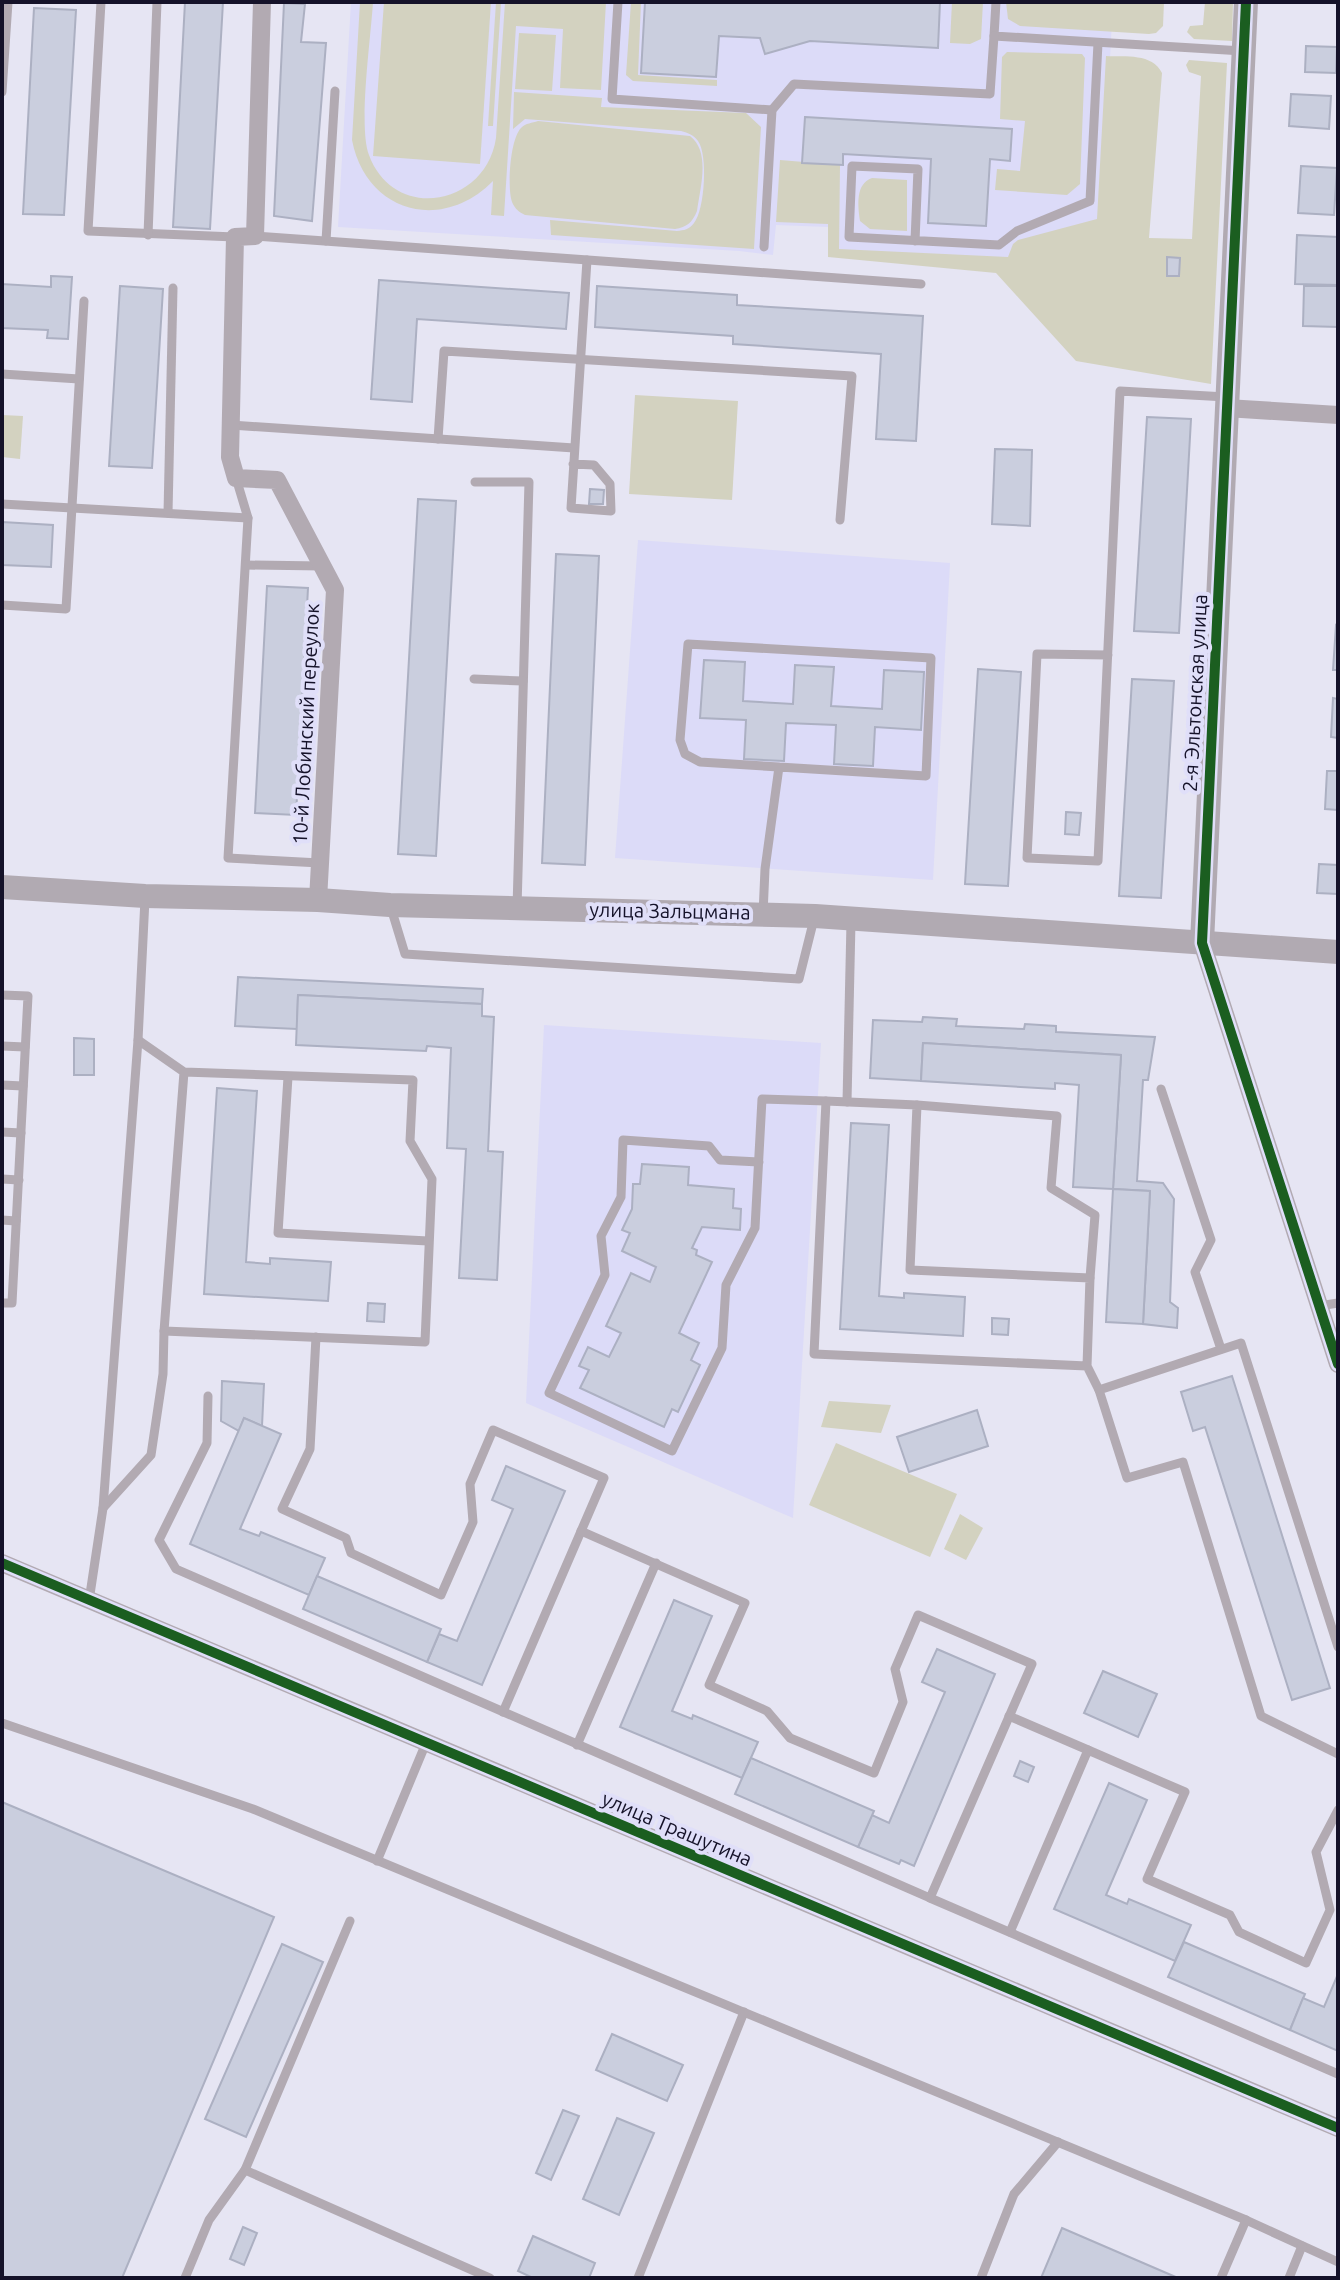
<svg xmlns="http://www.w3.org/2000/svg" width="1340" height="2280" font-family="Ubuntu,sans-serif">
	<rect width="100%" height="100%" fill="#e6e5f3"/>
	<g fill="#dcdbf8">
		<polygon points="351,2 1113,2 1099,265 828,255 828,227 776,225 773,255 739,251 338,227"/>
		<polygon points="638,540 950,563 933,880 615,858"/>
		<polygon points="544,1025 821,1043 793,1518 526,1403"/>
	</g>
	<g fill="#d3d2c0">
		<path d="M360 2H373C371 37 358 127 369 155 394 223 486 206 496 138L505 2H606L601 90 560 88 563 29 516 26 504 216 491 215 493 181C442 233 366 213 352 140Z"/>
		<polygon points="384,2 491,2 480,164 373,156"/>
		<polygon points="496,2 501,3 493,126 488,126"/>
		<polygon points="631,2 641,2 638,75 717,80 717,86 633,81 626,75"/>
		<polygon points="952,2 983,2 981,39 970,44 950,43"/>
		<polygon points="1006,2 1164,2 1163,26 1156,33 1149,34 1020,26 1008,19"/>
		<polygon points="1205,2 1233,2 1232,41 1194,39 1187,32 1190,26 1203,25"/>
		<polygon points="519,33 556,35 552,91 515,89"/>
		<polygon points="1007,52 1082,54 1085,58 1080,184 1067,195 995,190 997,169 1020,171 1025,121 1000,119 1002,57"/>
		<path d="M1106 56C1126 57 1152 53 1162 73L1149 238 1192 239 1201 76 1189 72 1186 65 1189 60 1227 63 1211 384 1076 361 996 273 828 257V224L776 222 780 160 840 165 839 249 1008 257 1013 244 1018 240 1097 219Z"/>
		<path d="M514 92 602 98 601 107 746 113 761 127 754 249 551 235 550 220 677 231C684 230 689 230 694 223 705 210 708 154 698 141 694 135 688 133 681 131L525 119 513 129Z"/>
		<path d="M538 121 690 136C711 152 700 188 697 211 692 223 687 227 675 229L525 215C519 212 515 209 512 202 507 188 510 139 521 128 526 123 532 123 538 121Z"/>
		<path d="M872 178 907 180V231L870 229 860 221C858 206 855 184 872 178Z"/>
		<polygon points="635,395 738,401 732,500 629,494"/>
		<polygon points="2,415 23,416 20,459 2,457"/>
		<polygon points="829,1401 891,1405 881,1433 821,1427"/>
		<polygon points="836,1443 957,1494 930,1557 809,1505"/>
		<polygon points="960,1514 983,1528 966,1560 944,1549"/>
	</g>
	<g fill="#cacede" stroke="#acb0c2" stroke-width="2">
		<polygon points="185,2 223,2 210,229 173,227"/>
		<polygon points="645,2 940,2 938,48 810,41 765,54 760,38 719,36 716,77 641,73"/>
		<polygon points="284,3 305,4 301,42 326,43 312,221 274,216"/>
		<polygon points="34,8 76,10 64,215 23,214"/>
		<polygon points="1306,46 1337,47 1336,73 1305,72"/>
		<polygon points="1291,94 1331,96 1329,129 1289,126"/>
		<polygon points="805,117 1012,129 1010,161 990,159 986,226 928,223 931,159 843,154 843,165 802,163"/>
		<polygon points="1301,166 1337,168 1334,215 1298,213"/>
		<polygon points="1297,235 1338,237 1338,285 1295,284"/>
		<polygon points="1167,257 1180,258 1179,276 1167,276"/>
		<polygon points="51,276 72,277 68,339 47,338 48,330 2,328 2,284 51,287"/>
		<polygon points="379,280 569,293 566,329 417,319 412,402 371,399"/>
		<polygon points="120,286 163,289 152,468 109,466"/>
		<polygon points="597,286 737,295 737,305 923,316 916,441 876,439 881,354 733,344 733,336 595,327"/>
		<polygon points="1304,286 1338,286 1338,327 1303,326"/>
		<polygon points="1147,417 1191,419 1179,633 1134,631"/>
		<polygon points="995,449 1032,450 1030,526 992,524"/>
		<polygon points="590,489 604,490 603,504 589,504"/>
		<polygon points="418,499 456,501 436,856 398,854"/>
		<polygon points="2,522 53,525 51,567 2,565"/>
		<polygon points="556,554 599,556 585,865 542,863"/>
		<polygon points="267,586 308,588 296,815 255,813"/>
		<polygon points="1336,625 1338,626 1338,670 1333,670"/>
		<polygon points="704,660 745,662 743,701 793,704 795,665 834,667 831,706 882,709 884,670 924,672 921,730 875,727 873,766 834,764 836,725 786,723 784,761 744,759 746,720 700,718"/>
		<polygon points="978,669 1021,672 1008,886 965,884"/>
		<polygon points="1132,679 1174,681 1161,898 1119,896"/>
		<polygon points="1333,698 1338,699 1338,738 1331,737"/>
		<polygon points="1327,771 1338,771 1338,810 1325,809"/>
		<polygon points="1066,812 1081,813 1079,835 1065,834"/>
		<polygon points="1319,864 1338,865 1338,894 1317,893"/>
		<polygon points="238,977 483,989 482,1004 298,995 297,1029 235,1026"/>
		<polygon points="298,995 482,1004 482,1016 494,1017 488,1151 503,1152 497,1280 459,1278 466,1149 447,1148 451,1048 427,1046 426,1051 296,1045"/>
		<polygon points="923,1017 957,1019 956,1026 1024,1029 1025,1024 1056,1026 1056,1032 1155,1037 1148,1080 1143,1080 1137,1181 1163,1183 1174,1199 1170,1302 1178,1308 1177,1328 1143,1324 1150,1191 1113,1189 1121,1055 923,1043 921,1081 870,1078 873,1020 922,1022"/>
		<polygon points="74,1038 94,1039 94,1075 74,1075"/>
		<polygon points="923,1043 1121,1055 1113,1189 1073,1187 1079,1085 1055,1083 1055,1089 921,1081"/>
		<polygon points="217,1088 257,1091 246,1262 270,1264 270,1258 331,1262 328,1301 204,1294"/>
		<polygon points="851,1123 889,1125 879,1296 904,1298 904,1293 965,1297 963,1336 840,1329"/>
		<polygon points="642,1164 689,1167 688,1185 734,1189 733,1208 741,1209 740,1230 702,1227 692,1248 697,1250 696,1255 712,1262 679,1333 699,1343 691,1360 700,1365 678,1412 672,1409 664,1427 580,1388 589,1370 579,1366 588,1347 609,1357 621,1333 606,1326 631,1273 650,1282 656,1267 622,1251 630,1233 622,1230 632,1209 633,1184 640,1184"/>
		<polygon points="1113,1189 1150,1191 1143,1324 1106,1322"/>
		<polygon points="368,1303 385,1304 384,1322 367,1321"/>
		<polygon points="992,1318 1009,1319 1008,1335 992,1334"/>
		<polygon points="1232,1376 1330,1688 1292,1700 1205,1427 1193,1431 1181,1392"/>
		<polygon points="222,1381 264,1384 262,1426 244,1418 239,1431 221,1421"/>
		<polygon points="977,1410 988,1446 909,1472 897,1437"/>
		<polygon points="244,1418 281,1434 240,1529 259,1536 261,1532 325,1558 309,1595 190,1544"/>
		<polygon points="506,1466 565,1491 482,1685 427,1662 439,1634 457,1641 513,1509 492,1500"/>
		<polygon points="317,1576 441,1629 427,1662 303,1609"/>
		<polygon points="674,1600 712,1616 672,1711 692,1719 693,1715 758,1742 742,1778 620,1727"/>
		<polygon points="937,1649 995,1674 914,1866 901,1860 899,1864 858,1847 872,1815 889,1823 945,1692 922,1682"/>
		<polygon points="1103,1671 1157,1694 1138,1737 1084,1713"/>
		<polygon points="751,1758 874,1811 858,1847 735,1794"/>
		<polygon points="1020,1761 1034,1767 1028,1782 1014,1776"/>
		<polygon points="1109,1783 1147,1800 1106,1895 1127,1904 1129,1899 1191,1925 1175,1961 1054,1909"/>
		<polygon points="2,1802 274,1917 122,2278 2,2278"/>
		<polygon points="1184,1942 1305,1994 1290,2030 1168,1977"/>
		<polygon points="282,1944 323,1962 246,2137 205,2119"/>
		<polygon points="1338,1974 1338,2051 1290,2030 1303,1998 1324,2007"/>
		<polygon points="612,2034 683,2065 667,2101 596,2070"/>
		<polygon points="563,2110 579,2116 551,2180 536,2173"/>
		<polygon points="617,2118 654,2133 619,2215 583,2199"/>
		<polygon points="243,2227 257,2233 244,2265 230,2259"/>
		<polygon points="1062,2228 1178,2278 1041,2278"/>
		<polygon points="533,2236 595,2263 589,2278 533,2278 518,2271"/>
	</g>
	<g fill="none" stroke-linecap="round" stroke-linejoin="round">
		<g stroke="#b2aab2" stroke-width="9">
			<polyline points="101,2 88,231 235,237"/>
			<polyline points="618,2 612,99 772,110"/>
			<polyline points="996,2 994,36 1243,51"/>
			<polyline points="2,92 8,2"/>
			<polyline points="148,235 157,2"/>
			<polyline points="255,236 921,284"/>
			<polyline points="326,241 335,91"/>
			<polyline points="915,241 918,169 852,166 849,237 999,245 1017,231 1090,201 1098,43"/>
			<polyline points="764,247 772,110 794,84 990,94 994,36"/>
			<polyline points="2,374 79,379"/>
			<polyline points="231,425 574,448"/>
			<polyline points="438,439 444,351 852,376 840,520"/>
			<polyline points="573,464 594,465 610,484 611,511 571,508 587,260"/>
			<polyline points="236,478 248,518 228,858 320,863"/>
			<polyline points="475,482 529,482 517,908"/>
			<polyline points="2,504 248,518"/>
			<polyline points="168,513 173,288"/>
			<polyline points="246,565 322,566"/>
			<polyline points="2,605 66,609 84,301"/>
			<polyline points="1108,655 1037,654 1027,858 1098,861 1120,391 1226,397"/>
			<polyline points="474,679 523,681"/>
			<polyline points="391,908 405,954 799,979 814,919"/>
			<polyline points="763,914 765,869 779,767 926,776 931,658 688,644 680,740 685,754 700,762 779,767"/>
			<polyline points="2,995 28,996 12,1303 2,1303"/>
			<polyline points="138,1040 184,1072 413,1080 410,1141 432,1179 425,1342 164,1331 184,1072"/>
			<polyline points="2,1046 25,1047"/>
			<polyline points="288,1077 278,1233 428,1241"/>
			<polyline points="2,1085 23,1086"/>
			<polyline points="1161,1089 1211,1240 1195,1272 1221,1349"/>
			<polyline points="847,1102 851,922"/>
			<polyline points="917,1105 1057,1116 1051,1188 1095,1215 1090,1278"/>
			<polyline points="2,1132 21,1133"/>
			<polyline points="759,1162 720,1160 709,1146 623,1140 621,1197 601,1236 605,1275 549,1393 672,1451 722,1348 726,1285 755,1228 762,1099 826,1101"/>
			<polyline points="2,1179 19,1180"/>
			<polyline points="2,1220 16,1221"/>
			<polyline points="1319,1306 1338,1303"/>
			<polyline points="316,1337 310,1449 282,1509 346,1538 351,1553 441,1595 473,1522 470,1484 493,1430 604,1478 503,1712"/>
			<polyline points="1087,1366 814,1354 826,1101 917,1105 910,1270 1090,1278 1087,1366 1099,1390"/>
			<polyline points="208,1396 207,1443 159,1540 176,1569 930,1898 1032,1664 918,1615 895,1669 903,1702 874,1773 790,1738 767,1711 709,1685 745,1603 581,1531"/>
			<polyline points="103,1508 151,1455 163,1374 164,1331"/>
			<polyline points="89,1601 103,1508 138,1040 145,899"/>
			<polyline points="1338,1647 1241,1343 1099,1390 1127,1478 1183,1462 1261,1716 1338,1754"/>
			<polyline points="1009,1716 1088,1750"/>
			<polyline points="2,1723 253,1809 1246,2220 1338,2262"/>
			<polyline points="577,1745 656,1563"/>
			<polyline points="377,1861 426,1743"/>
			<polyline points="930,1898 1338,2074"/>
			<polyline points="350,1921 245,2170 490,2278"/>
			<polyline points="1010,1932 1088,1750 1185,1792 1147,1879 1230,1915 1239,1932 1306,1963 1330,1910 1316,1852 1338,1810"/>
			<polyline points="185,2278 209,2220 245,2170"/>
			<polyline points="638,2278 744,2012"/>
			<polyline points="981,2278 1014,2194 1058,2142"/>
			<polyline points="1221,2278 1246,2220"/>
			<polyline points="1289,2278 1302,2246"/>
		</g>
		<g stroke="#b2aab2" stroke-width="18">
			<polyline points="262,2 255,236 235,237 230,457 236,478 277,480 335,590 318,900"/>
			<polyline points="1226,408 1338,415"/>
			<polyline points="1202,943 1338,1364"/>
			<polyline points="2,1563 1338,2128"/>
		</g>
		<g stroke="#b1aab2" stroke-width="24">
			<polyline points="2,887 145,896 318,900 390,905 815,916 1338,952"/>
			<polyline points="1202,943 1246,2"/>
		</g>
		<defs>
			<g id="cycleway">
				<polyline points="1246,2 1202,943 1338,1364"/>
				<polyline points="2,1563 1338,2128"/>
			</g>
		</defs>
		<use href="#cycleway" stroke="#e0dff9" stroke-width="15"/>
		<use href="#cycleway" stroke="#1b5e20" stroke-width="10"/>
	</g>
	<g text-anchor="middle" stroke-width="8" stroke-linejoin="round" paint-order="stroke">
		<g font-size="20" fill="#151229" stroke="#e0dff9">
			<text transform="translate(1195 693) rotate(-87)" y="7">2-я Эльтонская улица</text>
			<text transform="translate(306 724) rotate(-87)" y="7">10-й Лобинский переулок</text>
			<text transform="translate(670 911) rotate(1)" y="7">улица Зальцмана</text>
			<text transform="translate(677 1829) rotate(23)" y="7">улица Трашутина</text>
		</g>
	</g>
	<rect width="1340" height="2280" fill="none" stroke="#151229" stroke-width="8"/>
</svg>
